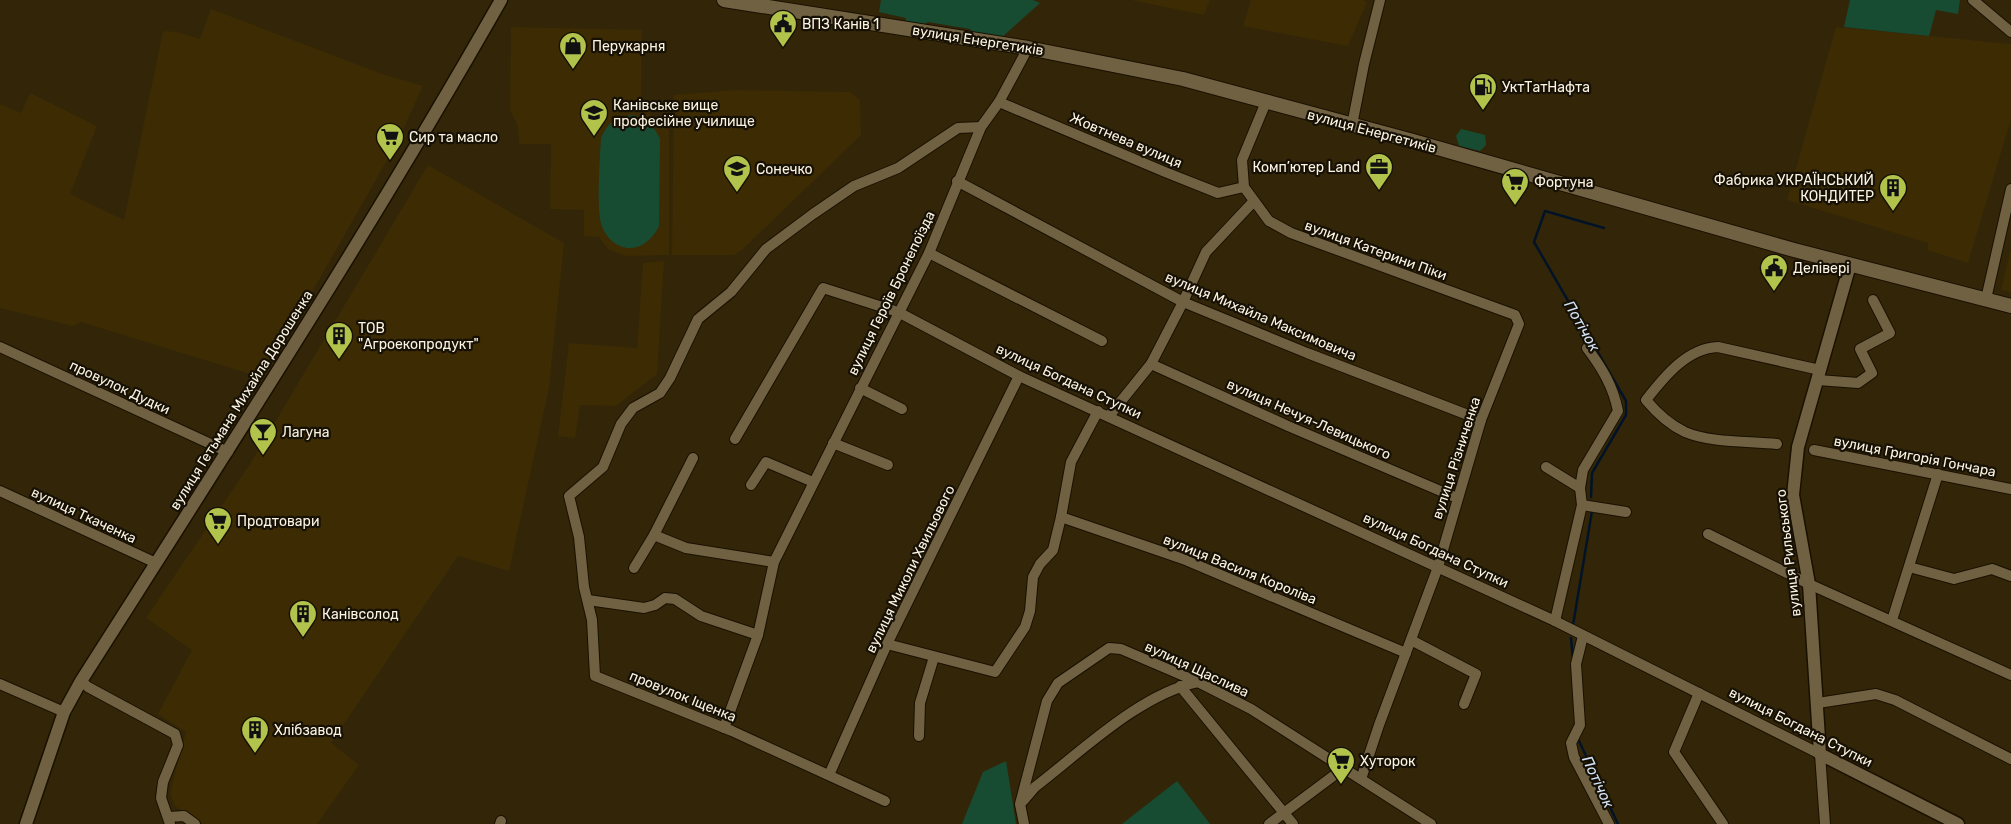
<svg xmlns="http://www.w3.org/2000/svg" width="2011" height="824" font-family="Rubik,sans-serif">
	<rect width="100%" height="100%" fill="#332608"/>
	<g fill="#3c2b03">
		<polygon points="1131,0 1210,0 1204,15"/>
		<polygon points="1251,0 1363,0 1367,2 1348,46 1243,26"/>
		<polygon points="211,9 385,75 423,86 397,143 263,378 81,322 73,326 0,308 0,104 21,113 30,93 97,126 70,194 124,220 163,31 177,32 200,39"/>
		<polygon points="511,27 642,30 641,105 669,130 669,255 625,256 608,249 599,237 584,236 584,210 550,209 551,144 519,144 518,127 510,109"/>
		<polygon points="1836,27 2011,44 2011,119 1968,263 1927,250 1928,243 1787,200"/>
		<polygon points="735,90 850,92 860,100 861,135 741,251 734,255 672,255 674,95"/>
		<polygon points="428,165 564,243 549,388 509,571 458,556 331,743 359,765 317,824 203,824 175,806 170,793 186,732 158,714 192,650 146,618 250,464"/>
		<polygon points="2011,249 2011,292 2001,290"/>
		<polygon points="664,261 657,374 616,406 580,405 575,438 558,436 569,343 637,348 643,263"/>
	</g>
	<g fill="#174c33">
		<polygon points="881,0 1033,0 1040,3 1001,38 974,34 970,29 928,22 921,26 906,23 906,18 879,12"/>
		<polygon points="1850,0 1960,0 1958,14 1936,10 1929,36 1844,27"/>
		<path d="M634 115C648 121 654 126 660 139L659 226C653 238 643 248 630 248 617 248 606 238 602 226 596 213 600 155 601 138 609 121 616 117 634 115Z"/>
		<polygon points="1461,129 1485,135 1486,145 1480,151 1459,146 1456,136"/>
		<polygon points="1006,761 1016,824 962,824 983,772"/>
		<polygon points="1177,781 1210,824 1122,824"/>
	</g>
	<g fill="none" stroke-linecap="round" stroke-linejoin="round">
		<g stroke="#021328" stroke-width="2.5">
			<polyline points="1591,497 1592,473 1626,415 1626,401 1534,242 1545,211 1604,228"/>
			<polyline points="1573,625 1592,511"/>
			<polyline points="1571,638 1573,660"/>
			<polyline points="1579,741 1618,824"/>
		</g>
		<defs>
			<g id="minor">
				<polyline points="1973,0 2011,32"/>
				<polyline points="999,102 1165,172 1218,193 1244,187"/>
				<polyline points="1266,102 1242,160 1244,187 1269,221 1291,233 1515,315 1519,324 1481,420 1438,567 1379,725 1361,779"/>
				<polyline points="1352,125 1364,64 1380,0"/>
				<polyline points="957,181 1183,302 1307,353 1481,420"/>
				<polyline points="929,253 1102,341"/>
				<polyline points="1986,299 2011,189"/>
				<polyline points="0,347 228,452"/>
				<polyline points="1151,364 1288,426 1457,498"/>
				<polyline points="1818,380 1858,383 1872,373 1860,349 1890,333 1873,300"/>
				<polyline points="860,388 902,409"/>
				<polyline points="1109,416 1151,364 1183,302 1206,252 1253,202"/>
				<polyline points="735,439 823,288 898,312 1019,376 1555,621 1820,754 1825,824"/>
				<polyline points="833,443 888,465"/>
				<path d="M1777 444C1750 441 1710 443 1685 432 1670 425 1656 412 1646 400 1664 377 1687 348 1718 347L1820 370"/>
				<polyline points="1814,450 2011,489"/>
				<polyline points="1546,467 1580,488"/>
				<polyline points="751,485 766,462 813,482"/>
				<polyline points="0,491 156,563"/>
				<polyline points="1582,505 1626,512"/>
				<polyline points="1061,517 1183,559 1406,653"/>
				<polyline points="1708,534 1809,584 2011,675"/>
				<polyline points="654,535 686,548 774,562"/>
				<polyline points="1909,567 1954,579 1992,569 2011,576"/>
				<polyline points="634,568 654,535 693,458"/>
				<polyline points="588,600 644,608 655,605 665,598 675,599 701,616 758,635"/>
				<polyline points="1892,620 1938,474"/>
				<path d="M1555 621 1582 505 1580 488 1583 470 1618 411C1613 386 1602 368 1587 348"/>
				<polyline points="1583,636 1576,664 1580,725 1571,743 1574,757 1609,824"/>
				<polyline points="1411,640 1476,674 1464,704"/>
				<polyline points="887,644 995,672 1025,627 1030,611 1033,577 1040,564 1053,550 1061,517 1071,462 1098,411"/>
				<polyline points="81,681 88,687 175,734 178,745 163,782 161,798 170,824"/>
				<polyline points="0,684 64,712"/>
				<polyline points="1180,686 1293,824"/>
				<polyline points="1699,693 1674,752 1723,824"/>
				<polyline points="1818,703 1876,694 1895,700 2011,759"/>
				<polyline points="724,728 758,635 774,562 929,253 981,127 999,102 1028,48"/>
				<polyline points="919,736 920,703 934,657"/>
				<polyline points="829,775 887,644 1019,376"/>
				<polyline points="885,801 732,731 595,676 592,620 584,587 579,537 569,496 603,467 621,424 633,408 660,393 670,378 698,319 731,292 766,249 813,214 854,186 898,168 958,128 981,127"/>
				<path d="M1023 801 1035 787C1082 751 1140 694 1198 682"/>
				<polyline points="169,817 184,816 195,824"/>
				<polyline points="500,824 501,821"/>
				<polyline points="1024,824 1020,804 1047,701 1058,683 1109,648 1121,649 1198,682 1251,709 1431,824"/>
				<polyline points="1269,824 1344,768"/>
			</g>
			<g id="tertiary">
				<polyline points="1850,265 1798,447 1793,495 1809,584 1820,754 1958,824"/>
				<path d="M26 824 64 712 81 681C224 456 369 232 501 0"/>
			</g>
			<polyline id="secondary" points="724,0 1028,48 1183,79 1413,141 1794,250 2011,306"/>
		</defs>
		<use href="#minor" stroke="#191000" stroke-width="12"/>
		<use href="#tertiary" stroke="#191000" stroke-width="15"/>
		<use href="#secondary" stroke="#191000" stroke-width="16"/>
		<use href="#minor" stroke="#706142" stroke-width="10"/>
		<use href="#tertiary" stroke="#706142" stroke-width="12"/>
		<use href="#secondary" stroke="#706142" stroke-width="14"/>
	</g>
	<defs>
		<symbol id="civic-pin" viewBox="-11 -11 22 30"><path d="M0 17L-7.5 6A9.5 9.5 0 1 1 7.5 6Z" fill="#b2c34c" stroke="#161005"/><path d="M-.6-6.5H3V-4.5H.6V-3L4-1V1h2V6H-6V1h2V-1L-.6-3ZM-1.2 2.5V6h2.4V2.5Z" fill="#111"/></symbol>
		<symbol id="shop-pin" viewBox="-11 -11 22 30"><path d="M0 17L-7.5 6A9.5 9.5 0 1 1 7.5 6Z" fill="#b2c34c" stroke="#161005"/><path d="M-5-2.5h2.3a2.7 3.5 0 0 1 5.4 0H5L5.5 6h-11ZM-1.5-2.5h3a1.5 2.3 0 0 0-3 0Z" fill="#111"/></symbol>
		<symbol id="fuel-pin" viewBox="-11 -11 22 30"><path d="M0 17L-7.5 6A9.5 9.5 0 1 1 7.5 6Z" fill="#b2c34c" stroke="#161005"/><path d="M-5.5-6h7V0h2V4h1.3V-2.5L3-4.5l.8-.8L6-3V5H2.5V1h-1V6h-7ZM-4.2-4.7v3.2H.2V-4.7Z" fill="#111"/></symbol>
		<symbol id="university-pin" viewBox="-11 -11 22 30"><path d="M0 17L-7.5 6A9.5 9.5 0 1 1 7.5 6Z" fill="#b2c34c" stroke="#161005"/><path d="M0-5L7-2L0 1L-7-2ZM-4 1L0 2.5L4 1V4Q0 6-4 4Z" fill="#111"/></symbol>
		<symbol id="supermarket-pin" viewBox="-11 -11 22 30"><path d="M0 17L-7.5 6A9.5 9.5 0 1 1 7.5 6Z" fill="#b2c34c" stroke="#161005"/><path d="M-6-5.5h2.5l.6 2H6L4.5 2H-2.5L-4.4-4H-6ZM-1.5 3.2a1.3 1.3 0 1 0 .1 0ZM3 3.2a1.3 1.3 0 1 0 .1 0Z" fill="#111"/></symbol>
		<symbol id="office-pin" viewBox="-11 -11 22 30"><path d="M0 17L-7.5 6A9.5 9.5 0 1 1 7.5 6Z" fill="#b2c34c" stroke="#161005"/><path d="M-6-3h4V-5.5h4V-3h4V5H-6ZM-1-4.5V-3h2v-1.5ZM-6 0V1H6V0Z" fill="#111"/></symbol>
		<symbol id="school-pin" viewBox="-11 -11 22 30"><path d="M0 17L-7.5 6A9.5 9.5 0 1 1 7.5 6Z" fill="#b2c34c" stroke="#161005"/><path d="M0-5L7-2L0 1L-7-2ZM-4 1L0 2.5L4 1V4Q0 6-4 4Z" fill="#111"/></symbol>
		<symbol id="building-pin" viewBox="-11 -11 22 30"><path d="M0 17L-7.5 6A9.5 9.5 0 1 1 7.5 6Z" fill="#b2c34c" stroke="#161005"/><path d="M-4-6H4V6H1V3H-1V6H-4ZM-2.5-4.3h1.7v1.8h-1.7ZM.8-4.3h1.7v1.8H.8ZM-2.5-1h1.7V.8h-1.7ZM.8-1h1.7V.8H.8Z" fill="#111"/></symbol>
		<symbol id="bar-pin" viewBox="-11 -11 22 30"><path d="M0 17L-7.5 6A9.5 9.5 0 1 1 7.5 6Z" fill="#b2c34c" stroke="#161005"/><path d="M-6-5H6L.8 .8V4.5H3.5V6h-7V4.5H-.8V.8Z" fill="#111"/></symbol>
	</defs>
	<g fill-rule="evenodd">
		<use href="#civic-pin" x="767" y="8" width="32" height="43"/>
		<use href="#shop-pin" x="557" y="30" width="32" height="43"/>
		<use href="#fuel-pin" x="1467" y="71" width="32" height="43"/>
		<use href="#university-pin" x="578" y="97" width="32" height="43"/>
		<use href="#supermarket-pin" x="374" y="121" width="32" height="43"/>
		<use href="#office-pin" x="1363" y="151" width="32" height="43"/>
		<use href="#school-pin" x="721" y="153" width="32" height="43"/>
		<use href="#supermarket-pin" x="1499" y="166" width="32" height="43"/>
		<use href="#building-pin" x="1877" y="172" width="32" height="43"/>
		<use href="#civic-pin" x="1758" y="252" width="32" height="43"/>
		<use href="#building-pin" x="323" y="320" width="32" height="43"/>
		<use href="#bar-pin" x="247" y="416" width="32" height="43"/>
		<use href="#supermarket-pin" x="202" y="505" width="32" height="43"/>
		<use href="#building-pin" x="287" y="598" width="32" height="43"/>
		<use href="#building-pin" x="239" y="714" width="32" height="43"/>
		<use href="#supermarket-pin" x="1325" y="745" width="32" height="43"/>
	</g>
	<g text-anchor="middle" stroke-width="4.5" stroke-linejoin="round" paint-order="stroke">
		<g font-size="14" fill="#fcf4e3" stroke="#161005" text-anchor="start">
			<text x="802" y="29">ВПЗ Канів 1</text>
			<text x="592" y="51">Перукарня</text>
			<text x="1502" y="92">УктТатНафта</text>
			<text x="613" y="110">Канівське вище<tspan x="613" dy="16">професійне училище</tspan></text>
			<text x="409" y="142">Сир та масло</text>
			<text x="1360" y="172" text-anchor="end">Комп’ютер Land</text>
			<text x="756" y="174">Сонечко</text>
			<text x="1874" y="185" text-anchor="end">Фабрика УКРАЇНСЬКИЙ<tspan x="1874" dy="16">КОНДИТЕР</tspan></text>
			<text x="1534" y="187">Фортуна</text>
			<text x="1793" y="273">Делівері</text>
			<text x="358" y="333">ТОВ<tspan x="358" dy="16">"Агроекопродукт"</tspan></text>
			<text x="282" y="437">Лагуна</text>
			<text x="237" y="526">Продтовари</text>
			<text x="322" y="619">Канівсолод</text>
			<text x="274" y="735">Хлібзавод</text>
			<text x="1360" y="766">Хуторок</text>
		</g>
		<g font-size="14" fill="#fcf4e3" stroke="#161005">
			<text transform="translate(978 40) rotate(9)" y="5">вулиця Енергетиків</text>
			<text transform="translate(1372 131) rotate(15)" y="5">вулиця Енергетиків</text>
			<text transform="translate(1126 140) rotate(23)" y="5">Жовтнева вулиця</text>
			<text transform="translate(1376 250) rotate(20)" y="5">вулиця Катерини Піки</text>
			<text transform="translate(891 293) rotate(-64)" y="5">вулиця Героїв Бронепоїзда</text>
			<text transform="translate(1261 316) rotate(23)" y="5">вулиця Михайла Максимовича</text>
			<text transform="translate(1069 381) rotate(25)" y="5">вулиця Богдана Ступки</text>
			<text transform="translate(120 387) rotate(25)" y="5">провулок Дудки</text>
			<text transform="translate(241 400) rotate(-58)" y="5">вулиця Гетьмана Михайла Дорошенка</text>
			<text transform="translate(1309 419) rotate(24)" y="5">вулиця Нечуя-Левицького</text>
			<text transform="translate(1915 456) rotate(11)" y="5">вулиця Григорія Гончара</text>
			<text transform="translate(1456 458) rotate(-72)" y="5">вулиця Різниченка</text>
			<text transform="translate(84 515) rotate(25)" y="5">вулиця Ткаченка</text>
			<text transform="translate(1436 550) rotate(25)" y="5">вулиця Богдана Ступки</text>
			<text transform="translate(1788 553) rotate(-97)" y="5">вулиця Рильського</text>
			<text transform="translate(910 569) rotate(-64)" y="5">вулиця Миколи Хвильового</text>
			<text transform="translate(1240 569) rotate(22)" y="5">вулиця Василя Короліва</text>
			<text transform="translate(1197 669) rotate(25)" y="5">вулиця Щаслива</text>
			<text transform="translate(683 696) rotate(22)" y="5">провулок Іщенка</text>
			<text transform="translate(1801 727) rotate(27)" y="5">вулиця Богдана Ступки</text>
		</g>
		<g font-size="15" font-style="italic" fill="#d4e4f7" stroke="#161005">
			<text transform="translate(1582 326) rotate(60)" y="5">Потічок</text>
			<text transform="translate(1598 782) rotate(65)" y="5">Потічок</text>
		</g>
	</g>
</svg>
